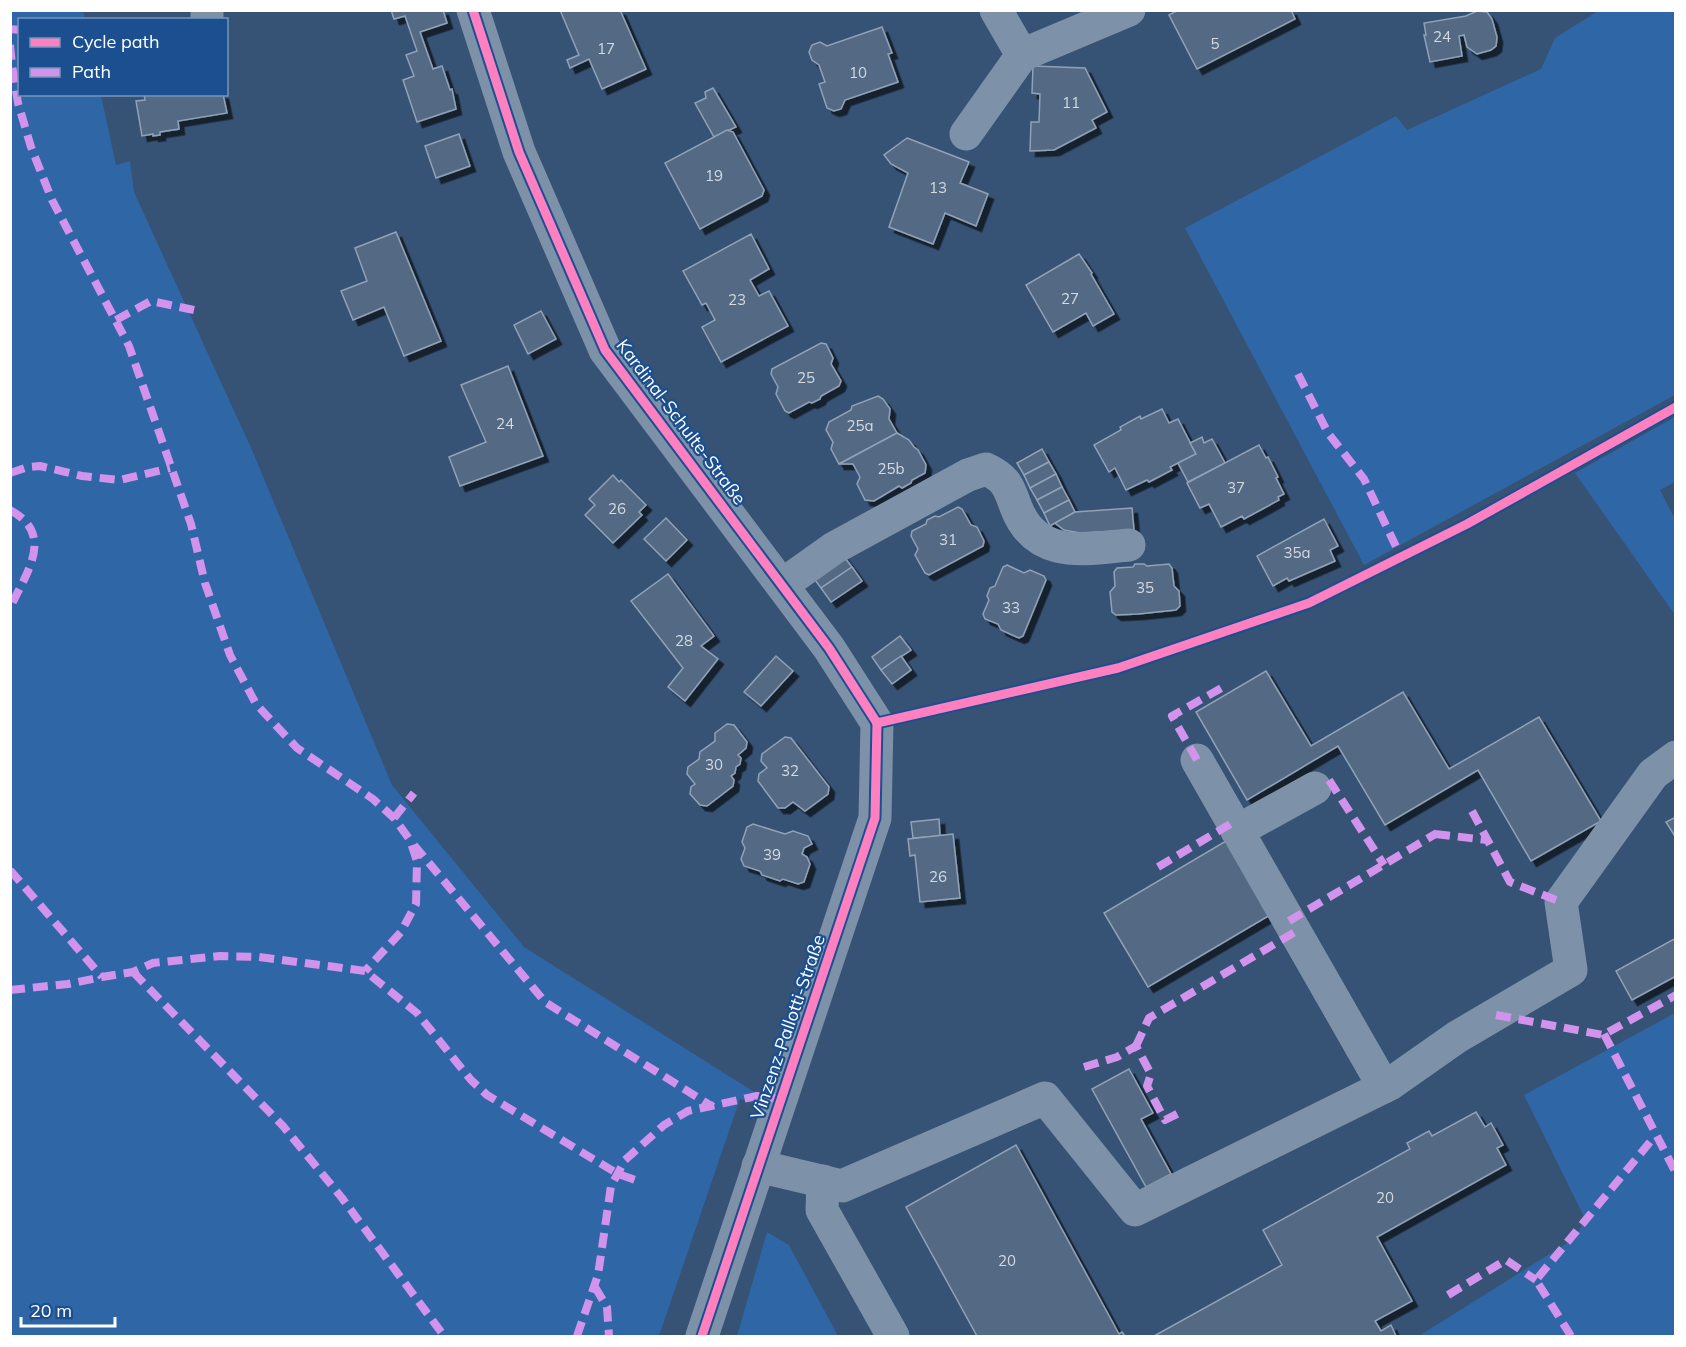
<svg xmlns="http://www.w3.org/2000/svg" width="1686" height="1347" font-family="Mulish,sans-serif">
	<defs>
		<filter id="shadow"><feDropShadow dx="5.5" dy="5.5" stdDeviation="0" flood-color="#0009"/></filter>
	</defs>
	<rect width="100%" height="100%" fill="#365274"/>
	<g fill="#2f66a5">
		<polygon points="10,11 83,11 85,19 20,20 20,94 101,95 116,165 130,161 134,192 252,450 392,785 524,947 756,1093 753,1103 740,1099 659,1336 11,1336"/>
		<polygon points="1598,11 1675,11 1675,395 1364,565 1185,228 1396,116 1407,130 1541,69 1555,38"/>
		<polygon points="1675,417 1675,482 1660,490 1675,519 1675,615 1575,473"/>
		<polygon points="1675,1013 1675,1336 1424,1336 1422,1334 1575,1238 1585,1219 1524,1095"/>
		<polygon points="767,1232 789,1245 838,1336 737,1336"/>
	</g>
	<g fill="#526984" stroke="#92a2b6" stroke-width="1.5" filter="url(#shadow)">
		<polygon points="391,10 443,10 447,23 420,32 433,69 442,66 450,90 452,89 456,109 417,122 403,80 414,76 406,55 417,51 405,16 394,19"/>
		<polygon points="560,10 620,10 646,69 602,89 589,59 570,68 567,60 579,55"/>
		<polygon points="1178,10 1291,10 1295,19 1197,69 1169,15"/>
		<polygon points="1477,11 1487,12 1492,19 1497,37 1496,46 1491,50 1477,54 1467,47 1464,35 1459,36 1462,56 1430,62 1424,35 1426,35 1424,23 1466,16"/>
		<polygon points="882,27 892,53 888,54 898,82 845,100 841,109 834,111 827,108 819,84 825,82 819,65 812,60 809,52 812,45 820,42 827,46"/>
		<polygon points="1033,66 1085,68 1107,112 1092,120 1096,128 1054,150 1030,151 1031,122 1039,122 1040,94 1032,93"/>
		<polygon points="713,88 736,127 714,137 695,103 706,98 705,92"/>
		<polygon points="144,94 223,94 227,113 178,121 179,129 160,132 160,135 153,136 153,134 142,136 136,101 145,100"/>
		<polygon points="727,130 733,132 764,190 762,196 700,229 665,163"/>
		<polygon points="459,134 470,166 436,178 425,146"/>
		<polygon points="907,138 969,162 960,183 988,194 976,226 945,213 933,244 889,227 908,173 891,164 884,155"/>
		<polygon points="396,232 441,341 404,356 384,307 353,320 341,291 367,281 355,248"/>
		<polygon points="751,234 769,269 750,280 759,296 769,291 788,326 721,362 702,327 715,320 706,303 702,305 683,271"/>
		<polygon points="1079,254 1092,273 1091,274 1114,314 1093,326 1086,313 1053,332 1026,285"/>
		<polygon points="541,311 556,339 528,354 514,325"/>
		<polygon points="821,343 826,344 833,358 831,364 841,381 839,386 821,396 820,399 812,403 809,402 789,413 785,411 776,394 778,387 771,374 772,369"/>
		<polygon points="508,366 543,456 460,486 449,457 486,442 461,385"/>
		<polygon points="878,396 883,399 890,409 889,419 897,433 839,464 831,449 833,442 826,430 829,422 851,410 852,406"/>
		<polygon points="1162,409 1169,423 1178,419 1196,454 1170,467 1172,470 1149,482 1147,480 1126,490 1115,468 1109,472 1094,445 1121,430 1120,427 1140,416 1141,419"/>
		<polygon points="897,433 909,440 914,447 918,450 926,465 925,473 912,480 911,483 902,488 899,486 874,501 865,500 857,484 860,477 853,464 839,464"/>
		<polygon points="1202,437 1204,443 1212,439 1225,463 1188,482 1178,463 1196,454 1190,443"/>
		<polygon points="1259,445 1266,458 1268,457 1278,477 1276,478 1284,494 1278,497 1279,500 1244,519 1242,516 1221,527 1209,504 1200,508 1187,483"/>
		<polygon points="1042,449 1049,462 1024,475 1017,463"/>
		<polygon points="1049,462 1056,474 1030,488 1024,475"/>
		<polygon points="1056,474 1062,487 1037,500 1030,488"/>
		<polygon points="613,475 619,482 621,480 646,505 639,512 642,515 613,543 585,515 595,505 589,499"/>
		<polygon points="1062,487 1069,500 1044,513 1037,500"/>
		<polygon points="1069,500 1075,512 1050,526 1044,513"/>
		<polygon points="958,507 962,509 971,525 977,527 984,541 983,546 929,575 925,573 915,555 918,549 911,536 912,531 926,524 927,520 935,516 939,517"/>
		<polygon points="1132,508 1134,530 1080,533 1064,530 1055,523 1075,512"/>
		<polygon points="666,518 687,540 666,561 644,539"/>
		<polygon points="1324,519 1338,546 1330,550 1335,561 1289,581 1287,578 1273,586 1257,556"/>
		<polygon points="842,554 852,567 821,588 812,576"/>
		<polygon points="1135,564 1144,564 1147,566 1169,564 1172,568 1174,586 1179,591 1180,606 1176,610 1138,614 1116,615 1112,612 1110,592 1115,586 1114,572 1117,568 1133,567"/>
		<polygon points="1007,565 1024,573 1030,570 1044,576 1046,580 1023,636 1019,638 1001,630 998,624 985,619 983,614 989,600 987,596 990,588 995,586 1003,567"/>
		<polygon points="852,567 862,581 831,602 821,588"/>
		<polygon points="668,574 714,636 701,646 718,659 685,701 668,687 683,668 631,601"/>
		<polygon points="900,636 911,650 881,670 872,657"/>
		<polygon points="776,656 793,671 761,706 744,692"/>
		<polygon points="901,656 911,670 892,684 881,670"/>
		<polygon points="1266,671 1311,746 1403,692 1449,769 1539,717 1601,821 1531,861 1478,770 1385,825 1338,746 1247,800 1196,712"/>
		<polygon points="727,724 734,725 747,742 746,748 738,755 741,758 740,764 736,767 735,773 731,776 734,780 733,786 707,806 700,805 690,794 691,787 695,784 687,774 688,767 699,759 700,752 715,741 715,733"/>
		<polygon points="785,737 791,738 829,787 828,794 805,811 793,802 785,808 778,808 758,781 759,774 767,768 761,761 762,754"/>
		<polygon points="1676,817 1676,838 1666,822"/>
		<polygon points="939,819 940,836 913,838 911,822"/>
		<polygon points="753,824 785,834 793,831 808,836 812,844 804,848 802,854 807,857 810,864 804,882 798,884 783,879 780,881 762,875 760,871 744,866 741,859 745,848 742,842 747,827"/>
		<polygon points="953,834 960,898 920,902 915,855 910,856 908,839"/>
		<polygon points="1226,841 1270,915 1148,987 1104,913"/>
		<polygon points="1676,938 1676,976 1632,1000 1616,971"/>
		<polygon points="1129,1069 1153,1113 1141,1119 1171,1174 1146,1187 1092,1089"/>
		<polygon points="1476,1112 1485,1127 1491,1123 1503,1145 1497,1148 1506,1165 1377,1237 1412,1301 1375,1321 1381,1331 1391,1325 1396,1336 1154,1336 1282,1265 1263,1230 1410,1149 1407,1143 1429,1131 1432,1136"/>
		<polygon points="1016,1145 1119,1334 1122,1332 1125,1336 977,1336 906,1207"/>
	</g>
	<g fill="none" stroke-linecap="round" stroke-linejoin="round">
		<g stroke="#7d92a8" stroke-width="33">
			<polyline points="207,10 207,20"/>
			<polyline points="473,10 519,152 605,350 829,648 877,723 875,818 702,1336"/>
			<polyline points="996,10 1022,55 1129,10"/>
			<polyline points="966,134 1022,55"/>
			<path d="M782 585 834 548 968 475 986 469C1006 478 1009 487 1016 507 1036 560 1085 549 1129 545"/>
			<polyline points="1197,760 1384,1087"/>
			<polyline points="1237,831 1315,788"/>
			<polyline points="758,1166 842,1186 1045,1098 1135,1210 1390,1084 1457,1037 1571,970 1561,902 1653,774 1676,757"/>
			<polyline points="823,1181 822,1210 893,1336"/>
		</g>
		<g stroke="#d193ec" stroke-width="8" stroke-dasharray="15 8" stroke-linecap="butt">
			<polyline points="10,29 20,30"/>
			<polyline points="10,45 12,65 18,103 31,147 52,200 129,346 191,524 205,583 230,655 256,704 297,748 373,799 394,818 410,840 417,861 416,904 401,932 365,971"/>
			<polyline points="116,320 151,301 194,310"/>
			<polyline points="1298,374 1328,433 1364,479 1401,557"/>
			<polyline points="10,473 28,467 40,466 82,476 120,480 170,468"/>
			<path d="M10 510C56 535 26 573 10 608"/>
			<polyline points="1197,760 1172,716 1225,686"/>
			<polyline points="1329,780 1384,865"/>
			<polyline points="1472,811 1510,882 1561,902"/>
			<polyline points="394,818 414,793"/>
			<polyline points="1435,834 1487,840"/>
			<polyline points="414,845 545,1002 713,1107"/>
			<polyline points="1158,867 1232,823"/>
			<polyline points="10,870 102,977"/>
			<polyline points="1289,921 1437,833"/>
			<polyline points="133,972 283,1126 342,1198 444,1336"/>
			<polyline points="10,990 68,984 102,977 133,972 153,963 220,956 259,957 365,971 417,1013 471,1080 487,1095 618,1174 638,1181"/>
			<polyline points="1496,1015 1603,1035 1676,995"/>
			<polyline points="1604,1034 1676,1173"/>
			<polyline points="1136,1046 1149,1018 1295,932"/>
			<polyline points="1084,1067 1117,1057 1136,1046 1151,1074 1147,1086 1165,1120 1179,1113"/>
			<polyline points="595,1287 607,1307 609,1336"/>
			<polyline points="1448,1295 1506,1260 1536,1280"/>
			<polyline points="577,1336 598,1275 611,1186 625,1160 664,1125 688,1111 757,1096 781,1099"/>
			<polyline points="1571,1336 1536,1280 1655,1136"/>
		</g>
		<defs>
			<g id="cycleway">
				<polyline points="473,10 519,152 605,350 829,648 877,723"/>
				<polyline points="877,723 1118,668 1309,603 1467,524 1676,407"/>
				<polyline points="702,1336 875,818 877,723"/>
			</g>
		</defs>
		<use href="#cycleway" stroke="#1b4f8f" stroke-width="13"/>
		<use href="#cycleway" stroke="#ff80c0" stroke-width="9"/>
	</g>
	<g text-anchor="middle" stroke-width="4.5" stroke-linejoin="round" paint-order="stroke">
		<g font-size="15" fill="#d4dae0">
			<text x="1442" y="42">24</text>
			<text x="1215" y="49">5</text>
			<text x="606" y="54">17</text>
			<text x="858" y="78">10</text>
			<text x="1071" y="108">11</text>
			<text x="714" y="181">19</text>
			<text x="938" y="193">13</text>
			<text x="1070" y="304">27</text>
			<text x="737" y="305">23</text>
			<text x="806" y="383">25</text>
			<text x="505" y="429">24</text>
			<text x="860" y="431">25a</text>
			<text x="891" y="474">25b</text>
			<text x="1236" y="493">37</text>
			<text x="617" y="514">26</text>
			<text x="948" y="545">31</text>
			<text x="1297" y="558">35a</text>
			<text x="1145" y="593">35</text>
			<text x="1011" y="613">33</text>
			<text x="684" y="646">28</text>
			<text x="714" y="770">30</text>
			<text x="790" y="776">32</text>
			<text x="772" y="860">39</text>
			<text x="938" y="882">26</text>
			<text x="1385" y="1203">20</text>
			<text x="1007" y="1266">20</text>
		</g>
		<g font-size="18" fill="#fff" stroke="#1b4f8f">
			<text transform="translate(681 422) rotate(53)" y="6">Kardinal-Schulte-Straße</text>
			<text transform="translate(788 1027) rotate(-71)" y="6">Vinzenz-Pallotti-Straße</text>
		</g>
	</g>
	<rect width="1686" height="1347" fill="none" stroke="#ffffff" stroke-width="24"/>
	<rect x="18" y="18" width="210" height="78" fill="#1b4f8f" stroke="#7695bc" stroke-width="1.5"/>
	<rect x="30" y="38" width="30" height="9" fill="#ff80c0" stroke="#7695bc" stroke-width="1.5"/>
	<text x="72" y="48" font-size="18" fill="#ffffff">Cycle path</text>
	<rect x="30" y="68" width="30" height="9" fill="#d193ec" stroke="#7695bc" stroke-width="1.5"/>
	<text x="72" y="78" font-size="18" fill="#ffffff">Path</text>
	<path d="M21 1317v9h94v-9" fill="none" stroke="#ffffff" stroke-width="3"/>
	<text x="30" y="1317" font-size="18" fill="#ffffff" stroke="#1b4f8f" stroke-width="4.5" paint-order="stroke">20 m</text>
</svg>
